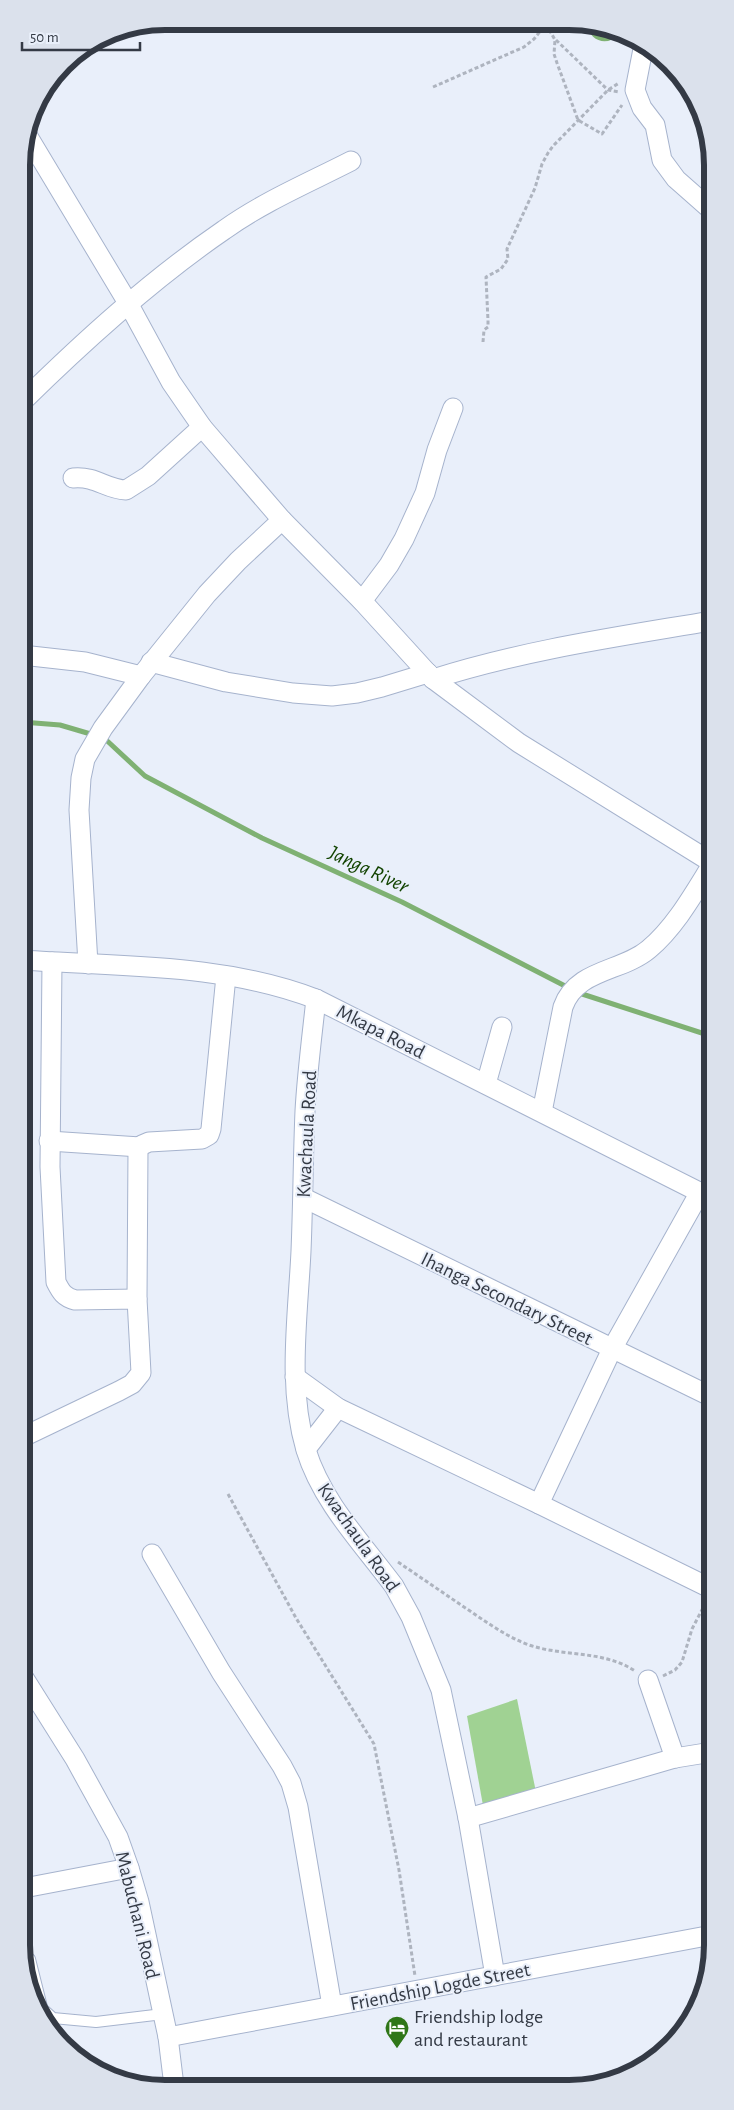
<svg xmlns="http://www.w3.org/2000/svg" width="734" height="2110" font-family="'Alegreya Sans',sans-serif">
	<rect width="100%" height="100%" fill="#e9effa"/>
	<polygon fill="#a0d293" points="517,1699 537,1797 484,1811 467,1716"/>
	<path fill="#7fb173" d="M587 24H597L618 35C607 47 589 41 587 24Z"/>
	<g fill="none" stroke-linecap="round" stroke-linejoin="round">
		<g stroke="#7fb173" stroke-width="5">
			<polyline points="22,722 60,725 94,735"/>
			<polyline points="103,737 145,776 262,838 402,902 569,988"/>
			<polyline points="576,992 711,1036"/>
		</g>
		<defs>
			<g id="service">
				<polyline points="30,1959 42,2007"/>
				<polyline points="43,2009 53,2018 96,2022 163,2014"/>
			</g>
			<g id="minor">
				<polyline points="643,49 635,90 642,108 655,125 662,160 676,179 710,209"/>
				<polyline points="27,135 128,303 171,382 202,427 282,520 362,601 433,679 519,743 711,862"/>
				<path d="M22 402C85 340 151 280 224 230 263 202 308 183 351 161"/>
				<path d="M73 478C97 476 105 489 126 490L148 476 202 427"/>
				<polyline points="362,601 389,565 404,539 425,493 437,450 453,408"/>
				<polyline points="22,655 85,662 141,676"/>
				<polyline points="151,662 226,682 293,693 332,696 357,693 382,687 428,673"/>
				<path d="M433 679C524 650 617 637 711 621"/>
				<path d="M23 960C120 967 223 963 316 999L711 1198"/>
				<polyline points="88,964 79,810 81,778 85,759 103,728 141,676 207,594 238,561 282,520"/>
				<path d="M316 999C312 1036 307 1074 305 1111 303 1158 303 1204 301 1251 298 1316 287 1386 306 1450 322 1502 362 1543 394 1586L411 1617 441 1690 468 1818 495 1976"/>
				<polyline points="486,1084 502,1027"/>
				<path d="M542 1112 563 1007C576 969 622 972 649 949 675 927 693 895 711 866"/>
				<polyline points="49,1141 140,1147"/>
				<polyline points="304,1198 712,1397"/>
				<polyline points="137,1299 138,1150 142,1145 149,1142 202,1139 209,1135 211,1129 226,976"/>
				<polyline points="295,1377 338,1408 539,1504 712,1589"/>
				<path d="M23 1437 119 1391 132 1384 141 1373 137 1299 75 1300C64 1297 61 1292 56 1282L50 1167 52 962"/>
				<polyline points="306,1449 338,1408"/>
				<polyline points="539,1504 612,1349 700,1192"/>
				<polyline points="152,1554 221,1672 282,1766 291,1783 298,1807 332,2006"/>
				<polyline points="24,1678 75,1759 118,1837 129,1868 139,1902 168,2037 174,2086"/>
				<polyline points="648,1680 675,1758"/>
				<polyline points="468,1818 675,1758 712,1752"/>
				<polyline points="24,1888 129,1868"/>
				<polyline points="168,2037 712,1935"/>
			</g>
		</defs>
		<use href="#service" stroke="#a6b3cd" stroke-width="12"/>
		<use href="#minor" stroke="#a6b3cd" stroke-width="21"/>
		<g stroke="#aeb4bf" stroke-width="3" stroke-dasharray="4 2.5" stroke-linecap="butt">
			<polyline points="546,24 555,40 554,54 557,63 578,120 602,134 622,105"/>
			<polyline points="556,40 608,90 619,92"/>
			<polyline points="433,87 524,47 534,39 546,24"/>
			<polyline points="483,342 484,330 488,327 488,321 486,277 501,269 508,259 507,249 535,188 542,164 548,153 553,146 608,90 619,83"/>
			<polyline points="228,1494 296,1618 374,1744 399,1870 415,1976"/>
			<path d="M398 1562C420 1577 442 1592 464 1607 485 1621 505 1636 529 1645 565 1657 603 1650 635 1671"/>
			<polyline points="663,1676 675,1670 682,1662 692,1629 706,1602"/>
		</g>
		<use href="#service" stroke="#fff" stroke-width="10"/>
		<use href="#minor" stroke="#fff" stroke-width="19"/>
	</g>
	<defs>
		<symbol id="hotel-pin" viewBox="-11 -11 22 30"><path d="M0 17L-7.5 6A9.5 9.5 0 1 1 7.5 6Z" fill="#2f7618" stroke="#e9effa"/><path d="M-6-4.5h1.5V1H6V5H4.5V3h-9V5H-6ZM-4 0a1.8 1.8 0 1 1 3.6 0ZM.5 0V-2.5h3Q6-2.5 6 0Z" fill="#fff"/></symbol>
	</defs>
	<g fill-rule="evenodd">
		<use href="#hotel-pin" x="383" y="2014" width="28" height="38"/>
	</g>
	<g text-anchor="middle" stroke-width="4" stroke-linejoin="round" paint-order="stroke">
		<g font-size="20" fill="#343a45" stroke="#e9effa">
			<text transform="translate(381 1031) rotate(27)" y="7">Mkapa Road</text>
			<text transform="translate(306 1134) rotate(-87)" y="7">Kwachaula Road</text>
			<text transform="translate(507 1298) rotate(26)" y="7">Ihanga Secondary Street</text>
			<text transform="translate(359 1537) rotate(55)" y="7">Kwachaula Road</text>
			<text transform="translate(138 1915) rotate(76)" y="7">Mabuchani Road</text>
			<text transform="translate(440 1986) rotate(-11)" y="7">Friendship Logde Street</text>
		</g>
		<g font-size="20" fill="#343a45" stroke="#e9effa" text-anchor="start">
			<text x="414" y="2023">Friendship lodge<tspan x="414" dy="23">and restaurant</tspan></text>
		</g>
		<g font-size="21" font-style="italic" fill="#124300" stroke="#e9effa">
			<text transform="translate(369 869) rotate(25)" y="7">Janga River</text>
		</g>
	</g>
	<path d="M0 0H734V2110H0ZM165 30H569A135 135 0 0 1 704 165V1945A135 135 0 0 1 569 2080H165A135 135 0 0 1 30 1945V165A135 135 0 0 1 165 30Z" fill="#dbe1ec" fill-rule="evenodd"/>
	<path fill="none" stroke="#343a45" stroke-width="6" d="M165 30H569A135 135 0 0 1 704 165V1945A135 135 0 0 1 569 2080H165A135 135 0 0 1 30 1945V165A135 135 0 0 1 165 30Z"/>
	<path d="M22 42v8h118v-8" fill="none" stroke="#343a45" stroke-width="2.5"/>
	<text x="30" y="42" font-size="15" fill="#343a45" stroke="#e9effa" stroke-width="4" paint-order="stroke">50 m</text>
</svg>
